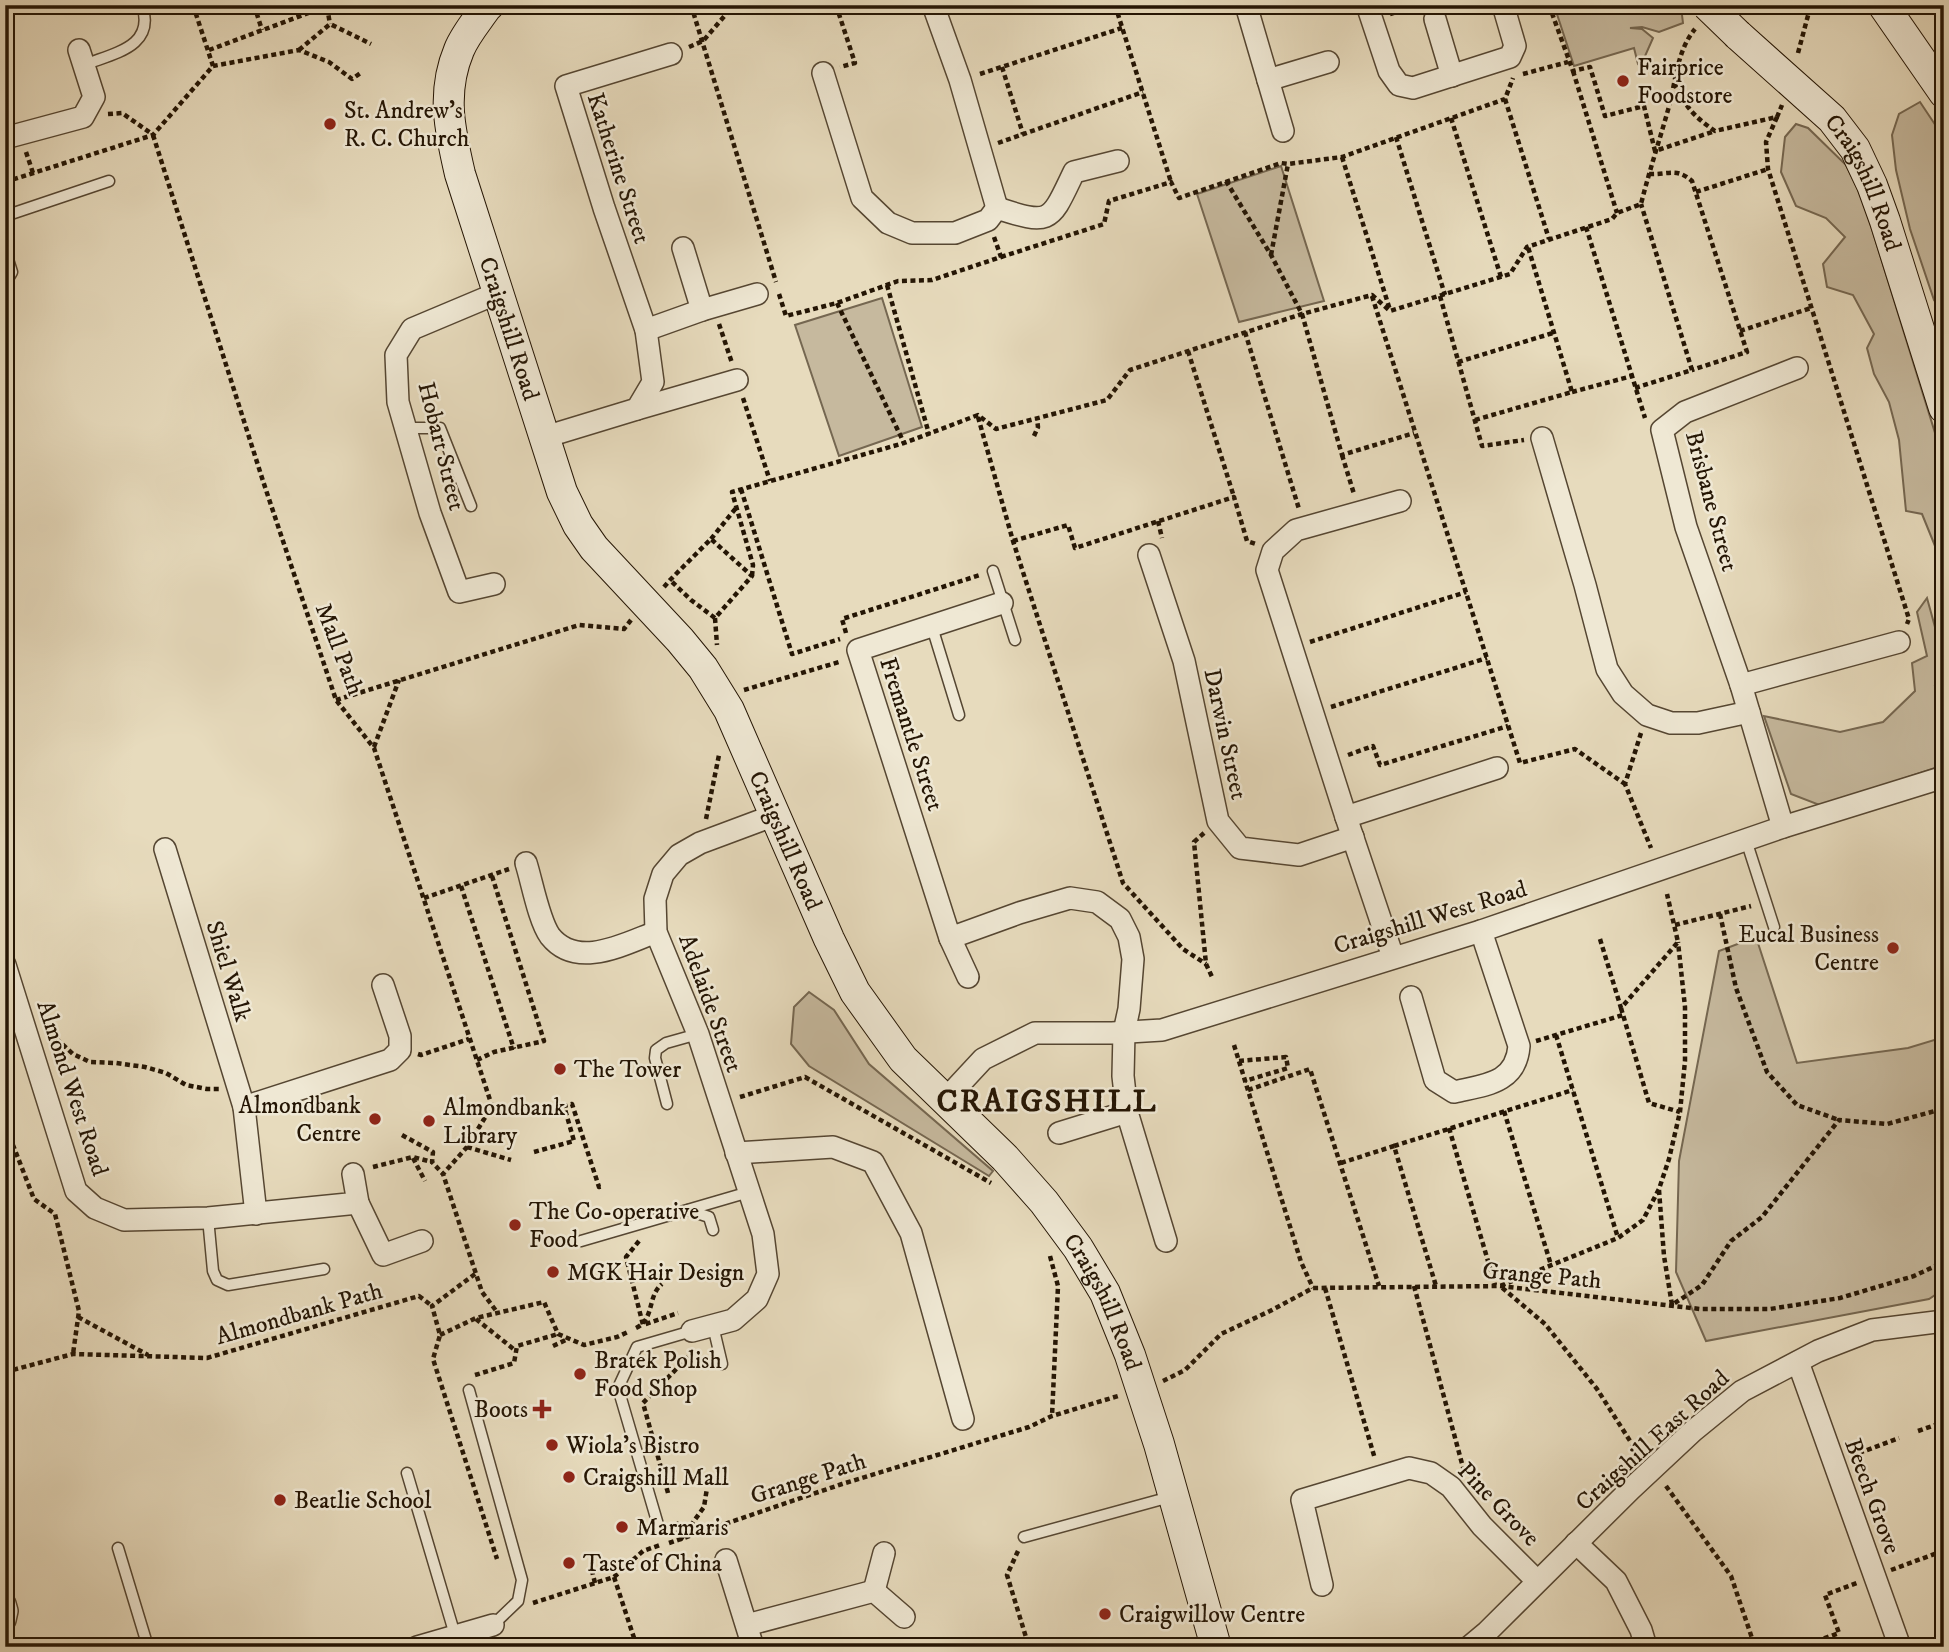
<svg xmlns="http://www.w3.org/2000/svg" width="1949" height="1652" font-family="'IM FELL DW Pica',serif">
	<rect width="100%" height="100%" fill="#e7dbbd"/>
	<filter id="stains"><feTurbulence type="fractalNoise" baseFrequency=".00286" numOctaves="4"/><feColorMatrix values="0 0 0 0 .2 0 0 0 0 .09 0 0 0 0 .02 0 0 0 .5 -.17"/></filter>
	<radialGradient id="worn" r=".72"><stop offset=".6" stop-color="#630" stop-opacity="0"/><stop offset="1" stop-color="#630" stop-opacity=".3"/></radialGradient>
	<g fill="#c6b99e" stroke="#756751" stroke-width="2">
		<polygon points="1554,5 1677,5 1681,7 1683,23 1659,32 1642,27 1630,28 1642,29 1653,38 1642,63 1638,64 1634,48 1574,66"/>
		<polygon points="1920,102 1944,138 1944,314 1934,300 1910,229 1896,170 1892,135 1899,114"/>
		<polygon points="1796,124 1808,128 1846,165 1863,200 1944,462 1944,568 1922,514 1906,511 1899,440 1889,402 1874,374 1867,348 1874,334 1853,295 1827,287 1823,264 1845,237 1826,218 1796,206 1781,172 1785,137"/>
		<polygon points="1281,166 1324,301 1239,322 1197,194"/>
		<polygon points="882,298 922,427 839,456 795,325"/>
		<polygon points="1927,598 1943,656 1935,685 1944,688 1944,765 1822,806 1791,794 1764,716 1840,732 1883,722 1915,691 1912,663 1927,656 1917,612"/>
		<polygon points="1756,937 1797,1063 1908,1048 1944,1037 1944,1289 1929,1299 1706,1341 1676,1272 1679,1161 1719,951"/>
		<polygon points="809,992 834,1010 869,1064 993,1171 989,1176 809,1066 791,1044 794,1007"/>
	</g>
	<g fill="none" stroke-linecap="round" stroke-linejoin="round">
		<defs>
			<g id="lane">
				<path d="M84 65C114 53 156 47 142 5"/>
				<polyline points="5,216 109,181"/>
				<polyline points="5,250 12,272 8,279 5,280"/>
				<polyline points="406,428 440,428 471,506"/>
				<polyline points="993,571 1015,640"/>
				<polyline points="932,627 959,715"/>
				<polyline points="1746,840 1774,927"/>
				<polyline points="667,1104 655,1058 656,1050 666,1043 698,1034"/>
				<polyline points="688,1210 709,1217 713,1230"/>
				<polyline points="208,1218 213,1271 217,1280 228,1285 324,1269"/>
				<polyline points="581,1241 749,1192"/>
				<polyline points="713,1326 722,1364"/>
				<polyline points="469,1390 522,1580 518,1601 493,1625"/>
				<polyline points="407,1473 455,1635"/>
				<polyline points="659,1528 618,1388 637,1347 692,1331"/>
				<polyline points="1024,1537 1170,1497"/>
				<polyline points="118,1548 148,1647"/>
			</g>
			<g id="street">
				<polyline points="933,5 960,80 997,208"/>
				<polyline points="1246,5 1283,131"/>
				<polyline points="1367,5 1389,71 1399,85 1413,88 1510,57 1515,46 1503,5"/>
				<polyline points="1435,19 1452,76"/>
				<path d="M823 73 862 198 888 223 912 233H955L988 220 997 208C1052 226 1050 222 1074 172L1118 161"/>
				<polyline points="1268,80 1328,62"/>
				<polyline points="5,138 83,117 94,97 79,50"/>
				<polyline points="683,248 702,310"/>
				<polyline points="646,330 702,310 757,294"/>
				<polyline points="637,409 737,380"/>
				<polyline points="545,437 637,409 653,382 646,330 604,208 566,86 671,54"/>
				<polyline points="1542,438 1585,585 1607,669 1623,694 1647,715 1671,723 1698,723 1749,712"/>
				<polyline points="1149,555 1184,661 1218,821 1240,848 1299,855 1353,837"/>
				<polyline points="494,584 459,592 430,513 398,402 396,355 412,329 500,292"/>
				<polyline points="1002,603 858,650 950,938 1019,913 1070,898 1097,902 1120,919 1129,937 1133,959 1129,1009 1124,1032 1123,1076 1127,1112 1166,1241"/>
				<polyline points="1741,685 1899,642"/>
				<polyline points="1346,817 1497,768"/>
				<polyline points="1783,827 1741,685 1686,527 1662,430 1685,412 1797,368"/>
				<polyline points="165,849 244,1107 256,1214"/>
				<path d="M526 863C532 882 539 921 550 936 577 970 624 944 656 932"/>
				<polyline points="950,938 968,977"/>
				<polyline points="1393,957 1346,817 1267,570 1273,551 1296,530 1400,501"/>
				<polyline points="5,965 76,1191 95,1208 124,1220 208,1218 358,1203 353,1174"/>
				<path d="M1411 997 1435 1080 1454 1092C1484 1085 1516 1084 1519 1046L1481 931"/>
				<polyline points="944,1101 983,1059 1035,1033 1112,1033 1162,1030 1481,931 1783,827 1944,777"/>
				<polyline points="244,1107 390,1060 400,1050 400,1036 383,985"/>
				<polyline points="1059,1133 1127,1112"/>
				<polyline points="736,1153 833,1147 873,1162 911,1233 963,1419"/>
				<polyline points="358,1203 383,1255 422,1241"/>
				<polyline points="692,1331 733,1320 757,1299 768,1274 763,1234 698,1034 656,932 655,899 663,874 679,855 700,843 775,815"/>
				<polyline points="1798,1362 1900,1647"/>
				<polyline points="1576,1543 1616,1581 1641,1630 1646,1647"/>
				<polyline points="726,1560 753,1647"/>
				<polyline points="1322,1585 1302,1500 1409,1468 1431,1473 1451,1487 1482,1526 1537,1581"/>
				<polyline points="874,1591 884,1553"/>
				<polyline points="5,1604 7,1611 5,1620"/>
				<polyline points="747,1625 874,1591 904,1617"/>
				<polyline points="417,1647 493,1625"/>
				<polyline points="1469,1647 1487,1632 1631,1489 1693,1431 1742,1391 1818,1351 1872,1330 1944,1321"/>
			</g>
			<g id="secondary">
				<path id="s1" d="M489 5 486 8C477 21 465 35 459 50 441 93 450 131 460 174L562 492 578 525 594 548 680 640 703 668 729 710 829 939 855 992 903 1059 1005 1158 1044 1202 1078 1248 1105 1293 1130 1355 1159 1444 1216 1647"/>
				<polyline points="1883,5 1944,93"/>
				<path id="s2" d="M1738 35 1832 119 1855 149 1872 185 1885 221 1944 408"/>
			</g>
		</defs>
		<use href="#lane" stroke="#554632" stroke-width="13"/>
		<use href="#street" stroke="#554632" stroke-width="24"/>
		<use href="#secondary" stroke="#241504" stroke-width="32"/>
		<g stroke="#241504" stroke-width="4.5" stroke-dasharray="5 3.5" stroke-linecap="butt">
			<polyline points="193,5 213,66"/>
			<polyline points="254,5 262,30"/>
			<polyline points="691,5 776,282"/>
			<polyline points="836,5 855,63 840,67"/>
			<polyline points="1115,5 1171,182"/>
			<polyline points="1549,5 1573,71 1590,67 1605,116 1644,106 1655,151 1715,131"/>
			<polyline points="327,7 330,24"/>
			<polyline points="1390,14 1418,6"/>
			<polyline points="689,47 703,41 734,5"/>
			<polyline points="209,50 330,5"/>
			<polyline points="299,50 330,24 371,44"/>
			<polyline points="1798,53 1810,8 1802,5"/>
			<polyline points="1002,67 1023,134"/>
			<polyline points="1573,71 1617,213"/>
			<polyline points="980,74 1122,28"/>
			<polyline points="1523,74 1568,62"/>
			<path d="M1674 83C1687 108 1692 115 1715 131L1777 117 1782 105"/>
			<polyline points="5,95 13,117"/>
			<polyline points="1505,99 1549,239"/>
			<polyline points="108,114 122,113 152,134"/>
			<polyline points="1777,117 1766,142 1768,169 1909,619 1907,624"/>
			<polyline points="1451,118 1501,277"/>
			<polyline points="153,135 263,481 336,700 374,748 492,1106 467,1147 443,1174 482,1292 497,1312"/>
			<polyline points="1396,137 1445,295"/>
			<polyline points="998,143 1143,92"/>
			<polyline points="26,152 33,173"/>
			<polyline points="1342,157 1390,310"/>
			<path d="M1649 174C1668 175 1676 167 1692 181L1747 352 1692 370"/>
			<polyline points="1226,181 1271,255 1302,314 1342,455 1414,433"/>
			<polyline points="5,182 153,135 213,66 299,50 329,62 352,79 362,72"/>
			<polyline points="1696,192 1768,169"/>
			<polyline points="1586,227 1632,376"/>
			<polyline points="1271,255 1288,164"/>
			<polyline points="1001,257 1104,224 1109,201 1171,182 1179,198 1281,163 1288,164 1342,157 1505,99 1513,78"/>
			<polyline points="887,285 929,434"/>
			<polyline points="779,294 786,316 837,303 898,281 932,280 1001,257 994,237"/>
			<polyline points="1372,296 1520,763 1575,749 1625,784"/>
			<polyline points="1440,296 1482,446 1524,440"/>
			<polyline points="837,303 904,443"/>
			<polyline points="719,324 732,363"/>
			<polyline points="1740,331 1811,308"/>
			<polyline points="1245,332 1299,509"/>
			<polyline points="1188,351 1234,497"/>
			<polyline points="1458,362 1553,333"/>
			<polyline points="1635,388 1692,370 1641,204"/>
			<polyline points="1572,392 1632,376 1645,418"/>
			<polyline points="743,398 770,481"/>
			<polyline points="978,417 1013,541 1123,883 1183,949 1206,964"/>
			<polyline points="1475,420 1572,392 1528,247"/>
			<polyline points="1034,436 1038,427 1037,419"/>
			<polyline points="1342,455 1354,494"/>
			<polyline points="741,489 792,654 840,639"/>
			<polyline points="1158,521 1162,538"/>
			<polyline points="711,539 736,508"/>
			<polyline points="1013,541 1068,525 1075,548 1234,497 1247,541 1256,544"/>
			<path d="M752 576 753 565 732 492 904 443 978 415 996 429 1107 400 1130 370 1302 314 1372 295 1390 311 1510 274 1527 247 1612 219 1617 213 1641 204C1649 172 1659 142 1668 110 1676 83 1676 52 1695 29"/>
			<polyline points="664,587 670,580 711,539 752,576 715,618 691,600 670,580"/>
			<polyline points="715,618 717,645"/>
			<polyline points="846,633 842,619 980,575"/>
			<polyline points="1310,642 1466,592"/>
			<polyline points="744,690 839,662"/>
			<polyline points="336,700 579,625 624,629 631,620"/>
			<polyline points="1331,707 1487,658"/>
			<polyline points="1641,733 1625,784 1651,848"/>
			<polyline points="374,747 399,680"/>
			<polyline points="1348,755 1373,746 1380,765 1508,726"/>
			<polyline points="706,819 719,755"/>
			<polyline points="1204,833 1194,842 1206,964 1213,979"/>
			<polyline points="461,886 514,1049"/>
			<polyline points="424,898 509,869"/>
			<polyline points="1720,914 1736,988 1767,1072 1797,1105 1839,1120"/>
			<polyline points="1675,925 1751,906"/>
			<polyline points="1600,939 1621,1008 1678,942 1667,894"/>
			<polyline points="1621,1008 1649,1103 1680,1112"/>
			<polyline points="50,1033 73,1054 90,1062 116,1063 145,1067 166,1073 186,1085 207,1089 219,1089"/>
			<polyline points="1556,1035 1618,1238"/>
			<polyline points="1536,1041 1623,1015"/>
			<polyline points="1234,1045 1301,1262 1313,1288"/>
			<polyline points="418,1054 421,1055 469,1039"/>
			<polyline points="477,1060 494,1052 544,1041 492,876"/>
			<polyline points="1239,1061 1286,1057 1288,1068 1245,1081"/>
			<polyline points="1248,1090 1310,1069 1379,1286"/>
			<polyline points="740,1097 805,1077 991,1183"/>
			<polyline points="1504,1111 1551,1265"/>
			<polyline points="5,1120 13,1145 34,1199 55,1214 79,1311 73,1354"/>
			<polyline points="1449,1128 1495,1285"/>
			<polyline points="402,1135 433,1152 432,1162 443,1174"/>
			<polyline points="1394,1146 1573,1090"/>
			<polyline points="467,1147 511,1160"/>
			<polyline points="534,1152 574,1141 564,1106 572,1104 599,1187 602,1186"/>
			<polyline points="413,1158 425,1181"/>
			<polyline points="1341,1163 1394,1146 1436,1286"/>
			<polyline points="373,1167 413,1157 432,1162"/>
			<polyline points="1659,1190 1664,1256 1672,1305 1702,1285 1731,1241 1762,1217 1839,1120 1887,1124 1935,1111 1944,1118"/>
			<polyline points="639,1241 626,1257 643,1325 678,1313"/>
			<polyline points="1050,1256 1058,1286 1052,1416"/>
			<polyline points="475,1274 432,1306 440,1335 433,1359 497,1559"/>
			<polyline points="1414,1286 1464,1471"/>
			<polyline points="1325,1288 1375,1459"/>
			<polyline points="78,1317 148,1355"/>
			<polyline points="476,1319 516,1351"/>
			<path d="M636 1328C655 1319 647 1296 662 1284"/>
			<polyline points="440,1335 476,1318 544,1302 558,1334 584,1345 617,1337 628,1332"/>
			<polyline points="553,1346 568,1339"/>
			<polyline points="5,1372 73,1354 207,1358 419,1296 432,1306"/>
			<polyline points="475,1375 514,1363 517,1346 558,1334"/>
			<polyline points="1163,1381 1185,1370 1221,1334 1270,1311 1313,1288 1500,1286 1700,1309 1770,1309 1840,1298 1914,1276 1944,1262"/>
			<polyline points="1918,1431 1944,1422"/>
			<polyline points="1639,1455 1597,1389 1545,1324 1500,1286 1618,1238 1643,1220 1659,1189 1669,1159 1680,1112 1685,1061 1685,1007 1678,942"/>
			<polyline points="1851,1456 1899,1438"/>
			<polyline points="1666,1486 1731,1576 1755,1647"/>
			<polyline points="668,1493 643,1403 694,1351"/>
			<polyline points="676,1522 681,1539 704,1507 707,1488"/>
			<polyline points="669,1543 842,1484 1029,1427 1052,1416 1118,1396"/>
			<polyline points="1018,1551 1007,1575 1029,1647"/>
			<polyline points="1891,1570 1940,1552"/>
			<polyline points="614,1577 637,1647"/>
			<polyline points="595,1583 592,1571 595,1568"/>
			<polyline points="533,1603 614,1577 643,1551 660,1545"/>
			<polyline points="1800,1647 1839,1633 1825,1595 1857,1583"/>
		</g>
		<use href="#lane" stroke="#efe8d4" stroke-width="10"/>
		<use href="#street" stroke="#efe8d4" stroke-width="21"/>
		<use href="#secondary" stroke="#efe8d4" stroke-width="30"/>
		<defs>
			<polyline id="secondary-bridge" points="1707,5 1738,35"/>
		</defs>
		<use href="#secondary-bridge" stroke="#241504" stroke-width="32" stroke-linecap="butt"/>
		<use href="#secondary-bridge" stroke="#efe8d4" stroke-width="30"/>
	</g>
	<g fill="#8f2418" stroke="#efe8d4" stroke-width="2.5">
		<circle cx="1623" cy="81" r="7"/>
		<circle cx="330" cy="124" r="7"/>
		<circle cx="1893" cy="948" r="7"/>
		<circle cx="560" cy="1069" r="7"/>
		<circle cx="375" cy="1119" r="7"/>
		<circle cx="429" cy="1121" r="7"/>
		<circle cx="515" cy="1225" r="7"/>
		<circle cx="553" cy="1272" r="7"/>
		<circle cx="580" cy="1374" r="7"/>
		<path d="M538.5 1398.5h7v7h7v7h-7v7h-7v-7h-7v-7h7z"/>
		<circle cx="552" cy="1445" r="7"/>
		<circle cx="569" cy="1477" r="7"/>
		<circle cx="280" cy="1500" r="7"/>
		<circle cx="622" cy="1527" r="7"/>
		<circle cx="569" cy="1563" r="7"/>
		<circle cx="1105" cy="1614" r="7"/>
	</g>
	<g text-anchor="middle" stroke-width="5" stroke-linejoin="round" paint-order="stroke">
		<g font-size="24" fill="#241504" stroke="#efe8d4" text-anchor="start">
			<text x="1637" y="75">Fairprice<tspan x="1637" dy="28">Foodstore</tspan></text>
			<text x="344" y="118">St. Andrew's<tspan x="344" dy="28">R. C. Church</tspan></text>
			<text x="1879" y="942" text-anchor="end">Eucal Business<tspan x="1879" dy="28">Centre</tspan></text>
			<text x="574" y="1077">The Tower</text>
			<text x="361" y="1113" text-anchor="end">Almondbank<tspan x="361" dy="28">Centre</tspan></text>
			<text x="443" y="1115">Almondbank<tspan x="443" dy="28">Library</tspan></text>
			<text x="529" y="1219">The Co-operative<tspan x="529" dy="28">Food</tspan></text>
			<text x="567" y="1280">MGK Hair Design</text>
			<text x="594" y="1368">Bratek Polish<tspan x="594" dy="28">Food Shop</tspan></text>
			<text x="528" y="1417" text-anchor="end">Boots</text>
			<text x="566" y="1453">Wiola's Bistro</text>
			<text x="583" y="1485">Craigshill Mall</text>
			<text x="294" y="1508">Beatlie School</text>
			<text x="636" y="1535">Marmaris</text>
			<text x="583" y="1571">Taste of China</text>
			<text x="1119" y="1622">Craigwillow Centre</text>
		</g>
		<g font-size="24" fill="#241504" stroke="#efe8d4">
			<text transform="translate(619 168) rotate(72)" y="8">Katherine Street</text>
			<text dy="8" stroke="none"><textPath href="#s2" startOffset="198">Craigshill Road</textPath></text>
			<text dy="8" stroke="none"><textPath href="#s1" startOffset="343">Craigshill Road</textPath></text>
			<text transform="translate(442 446) rotate(76)" y="8">Hobart Street</text>
			<text transform="translate(1712 501) rotate(75)" y="8">Brisbane Street</text>
			<text transform="translate(340 649) rotate(69)" y="8">Mall Path</text>
			<text transform="translate(912 734) rotate(72)" y="8">Fremantle Street</text>
			<text transform="translate(1226 734) rotate(78)" y="8">Darwin Street</text>
			<text dy="8" stroke="none"><textPath href="#s1" startOffset="933">Craigshill Road</textPath></text>
			<text transform="translate(1430 917) rotate(-17)" y="8">Craigshill West Road</text>
			<text transform="translate(229 971) rotate(73)" y="8">Shiel Walk</text>
			<text transform="translate(711 1003) rotate(70)" y="8">Adelaide Street</text>
			<text transform="translate(73 1088) rotate(72)" y="8">Almond West Road</text>
			<text transform="translate(1542 1275) rotate(5)" y="8">Grange Path</text>
			<text dy="8" stroke="none"><textPath href="#s1" startOffset="1500">Craigshill Road</textPath></text>
			<text transform="translate(299 1313) rotate(-16)" y="8">Almondbank Path</text>
			<text transform="translate(1652 1440) rotate(-42)" y="8">Craigshill East Road</text>
			<text transform="translate(808 1478) rotate(-18)" y="8">Grange Path</text>
			<text transform="translate(1873 1496) rotate(70)" y="8">Beech Grove</text>
			<text transform="translate(1499 1504) rotate(46)" y="8">Pine Grove</text>
		</g>
		<g font-size="32" font-weight="bold" letter-spacing="2" fill="#241504" stroke="#efe8d4">
			<text x="1047" y="1111">CRAIGSHILL</text>
		</g>
	</g>
	<rect width="1949" height="1652" fill="none" stroke="#e7dbbd" stroke-width="28"/>
	<rect x="7" y="7" width="1935" height="1638" fill="none" stroke="#241504" stroke-width="3.5"/>
	<rect x="14" y="14" width="1921" height="1624" fill="none" stroke="#241504" stroke-width="2"/>
	<rect width="100%" height="100%" filter="url(#stains)"/>
	<rect width="100%" height="100%" fill="url(#worn)"/>
</svg>
